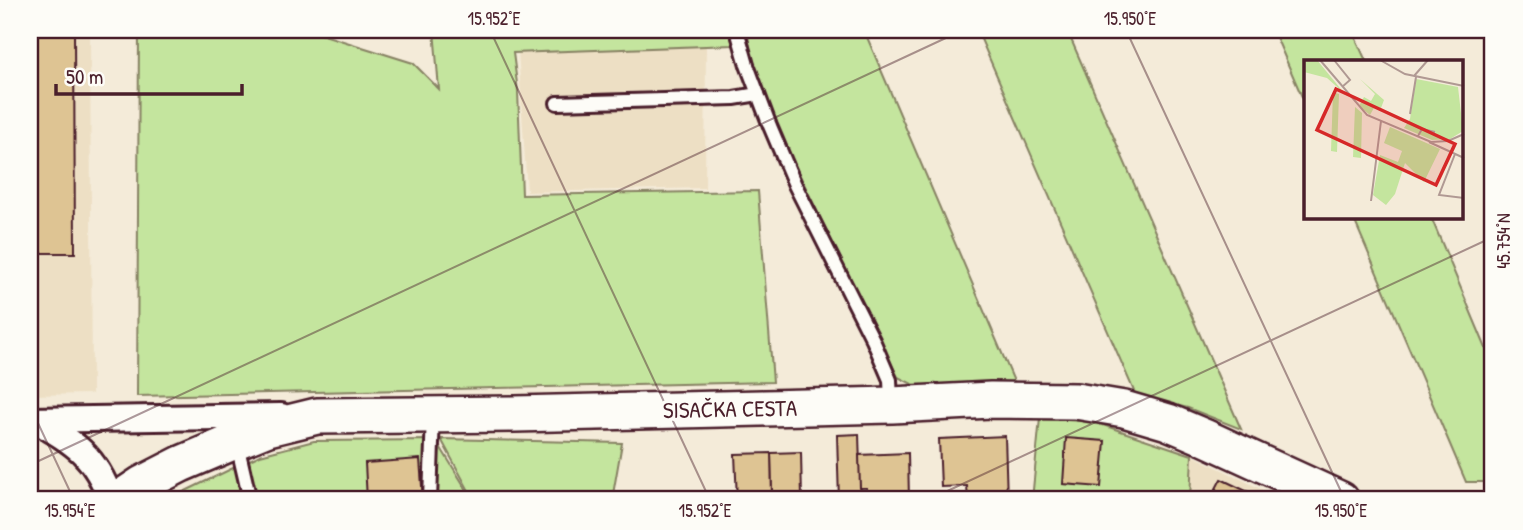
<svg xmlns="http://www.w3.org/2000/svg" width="1523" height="530" font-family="'Patrick Hand',sans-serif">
	<rect width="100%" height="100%" fill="#f4ebd9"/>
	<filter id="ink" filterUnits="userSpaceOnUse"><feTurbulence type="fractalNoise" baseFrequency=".0143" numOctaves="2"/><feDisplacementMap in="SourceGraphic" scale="14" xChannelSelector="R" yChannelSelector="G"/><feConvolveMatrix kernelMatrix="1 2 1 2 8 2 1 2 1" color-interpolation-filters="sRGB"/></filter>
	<g filter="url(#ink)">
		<g fill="#eddfc4">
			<polygon points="30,30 90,30 92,394 30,395"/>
			<polygon points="706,40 705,188 527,192 518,49"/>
			<polygon points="1192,455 1283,500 1190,500"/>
		</g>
		<g fill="#c4e59e" stroke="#878264" stroke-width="2">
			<polygon points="139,30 308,30 413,63 439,89 434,30 729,30 733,45 513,53 518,91 522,195 758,191 773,382 137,396"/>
			<polygon points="747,30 864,30 1016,386 918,387 898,377 770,114 752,60"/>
			<polygon points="977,30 1067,30 1241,429 1188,408 1136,396"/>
			<polygon points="1273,30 1352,30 1366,61 1306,61 1306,106"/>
			<polygon points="1353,217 1431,217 1493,365 1493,482 1466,482"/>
			<polygon points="1040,418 1094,422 1192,455 1190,500 1032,500"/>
			<polygon points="441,439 622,443 612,500 474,500"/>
			<polygon points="436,440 473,500 167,500 260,455 314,441"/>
		</g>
		<g fill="#dec493" stroke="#4a1f2b" stroke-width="2">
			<polygon points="30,30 74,30 75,253 30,253"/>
			<polygon points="859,434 861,500 839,500 837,435"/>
			<polygon points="1005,436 1007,500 968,500 967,486 941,487 939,439"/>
			<polygon points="1066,438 1105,441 1101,487 1063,484"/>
			<polygon points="801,452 802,500 772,499 771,453"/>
			<polygon points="771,453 772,499 737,500 735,454"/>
			<polygon points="908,453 909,500 867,500 867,488 860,488 859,455"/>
			<polygon points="420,459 423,500 367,500 365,463"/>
			<polygon points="1221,479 1265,500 1210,500"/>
		</g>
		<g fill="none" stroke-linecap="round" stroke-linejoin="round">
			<defs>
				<g id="service">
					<polyline points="737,30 747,65 770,126 795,185 873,340 890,380 891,401"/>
					<polyline points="557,103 734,98 758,94"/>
					<polyline points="237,444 250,500"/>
					<polyline points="430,500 433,415"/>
				</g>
				<g id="minor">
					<polyline points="30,420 281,416"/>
					<path d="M35 420C75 443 95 455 111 500"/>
				</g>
				<polyline id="secondary" points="118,500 142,484 181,464 228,444 268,428 317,416 515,414 892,405 991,400 1076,401 1124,409 1168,422 1206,438 1341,500"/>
			</defs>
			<use href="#service" stroke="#4a1f2b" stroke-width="18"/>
			<use href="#minor" stroke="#4a1f2b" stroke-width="30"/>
			<use href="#secondary" stroke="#4a1f2b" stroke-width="40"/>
			<use href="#service" stroke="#fdfcf7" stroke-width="12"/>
			<use href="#minor" stroke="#fdfcf7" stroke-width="24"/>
			<use href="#secondary" stroke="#fdfcf7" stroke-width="35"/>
		</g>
	</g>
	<path fill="none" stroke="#4a1f2b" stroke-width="2" stroke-opacity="0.45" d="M490 30 710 500M1126 30 1345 500M30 406 74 500M30 465 963 30M928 500 1493 237"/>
	<g text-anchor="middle" stroke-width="7" stroke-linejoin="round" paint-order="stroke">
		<g font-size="23" fill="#4a1f2b" stroke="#fdfcf7">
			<text transform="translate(730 409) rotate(-1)" y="8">SISAČKA CESTA</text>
		</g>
	</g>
	<g transform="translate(1304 60)">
		<rect width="159" height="159" fill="#f4ebd9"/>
		<path d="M0 0H13L40 33 23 18 0 12ZM56 19 80 40 77 48 71 46 66 55 55 46 60 37 67 41 71 34ZM112 19 154 27 159 71 146 79 128 80 100 68 106 59ZM29 32 35 34 33 92 27 91ZM51 47 58 53 57 98 49 97ZM86 67 136 89 120 122 101 103 91 134 82 145 69 135 76 95 94 102 98 91 80 83Z" fill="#c4e59e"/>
		<path fill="none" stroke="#b09993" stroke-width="2" d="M16 0 63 55 127 82 144 81 160 74M30 0 46 20 38 27M76 0 101 14 160 26M110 16 124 0M106 54 112 17M114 76 118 69 131 72M125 82 160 98M151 94 135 135 160 138M67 141 77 61"/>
		<path fill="#d62828" fill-opacity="0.15" stroke="#d62828" stroke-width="3.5" d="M32 29 151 84 132 125 13 70Z"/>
		<rect width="159" height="159" fill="none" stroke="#4a1f2b" stroke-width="3.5"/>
	</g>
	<rect width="1523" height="530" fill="none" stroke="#fdfcf7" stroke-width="77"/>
	<path d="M56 84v10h186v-10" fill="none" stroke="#4a1f2b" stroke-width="3.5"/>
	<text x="66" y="84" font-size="21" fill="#4a1f2b" stroke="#fdfcf7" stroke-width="5" paint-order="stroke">50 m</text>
	<rect x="38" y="38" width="1446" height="453" fill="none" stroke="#4a1f2b" stroke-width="2.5"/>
	<g font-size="18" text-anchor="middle" fill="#4a1f2b">
		<text x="494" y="25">15.952°E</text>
		<text x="1130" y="25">15.950°E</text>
		<text transform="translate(1504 241) rotate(-90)" y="6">45.754°N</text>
		<text x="70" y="517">15.954°E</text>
		<text x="705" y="517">15.952°E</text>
		<text x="1341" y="517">15.950°E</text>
	</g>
</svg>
